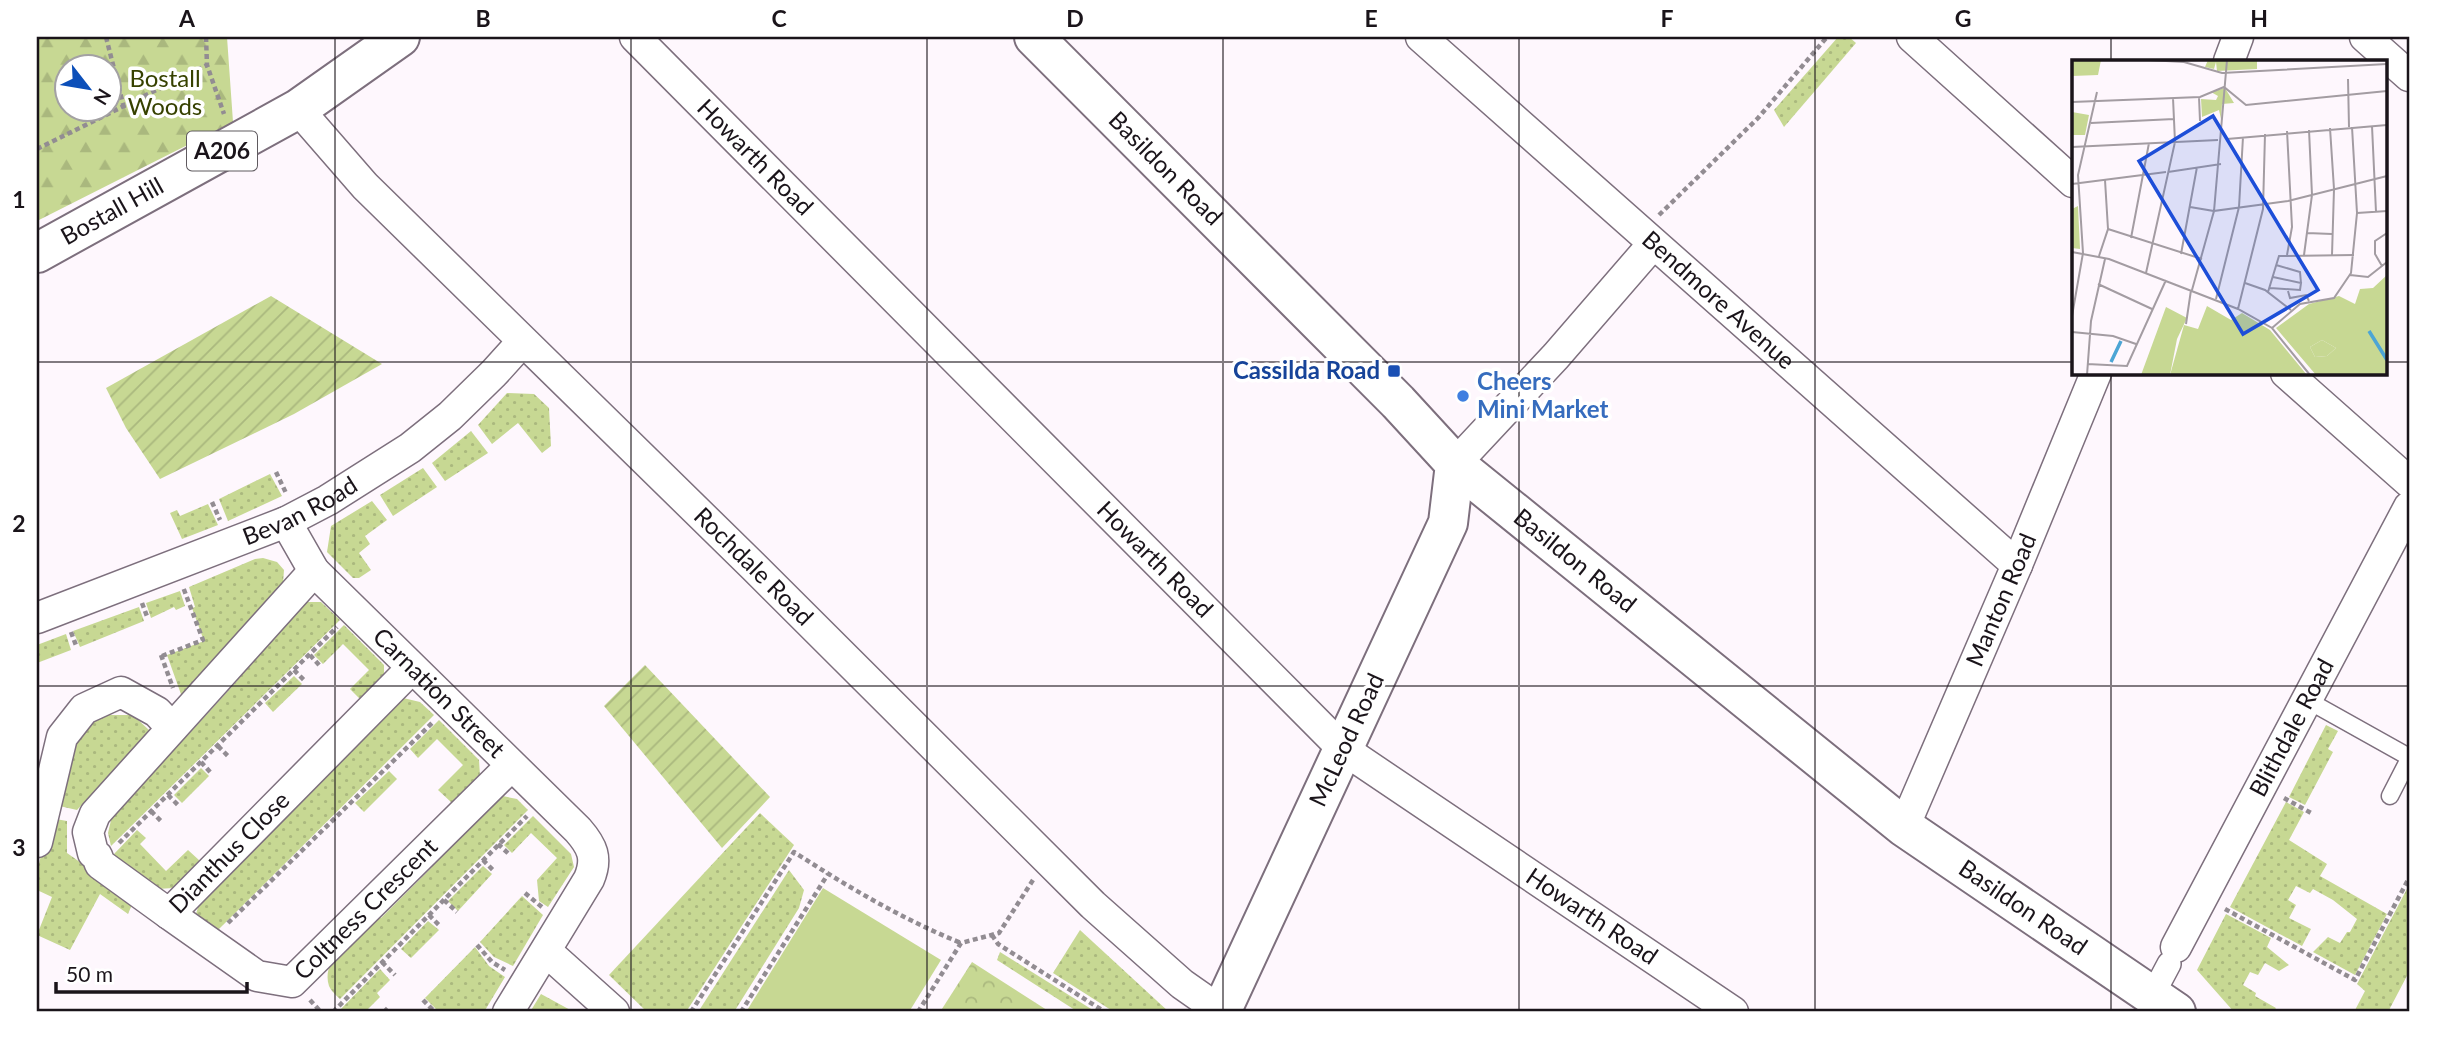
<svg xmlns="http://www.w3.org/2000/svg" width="2446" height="1049" font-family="Lato,sans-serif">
	<defs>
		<pattern id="grass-dots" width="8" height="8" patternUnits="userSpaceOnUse" patternTransform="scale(1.75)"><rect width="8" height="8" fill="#c7d893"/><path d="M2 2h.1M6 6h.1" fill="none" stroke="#aab87e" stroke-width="1.8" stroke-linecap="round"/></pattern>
		<pattern id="forest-firs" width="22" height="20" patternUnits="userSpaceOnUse" patternTransform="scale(1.75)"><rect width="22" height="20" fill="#c7d893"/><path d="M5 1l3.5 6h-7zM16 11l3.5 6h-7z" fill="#aab87e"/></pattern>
		<pattern id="park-crowns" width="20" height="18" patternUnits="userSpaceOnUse" patternTransform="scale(1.75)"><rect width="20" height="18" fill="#c7d893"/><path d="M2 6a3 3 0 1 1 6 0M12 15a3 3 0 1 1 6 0" fill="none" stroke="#aab87e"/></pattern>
		<pattern id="garden-furrows" width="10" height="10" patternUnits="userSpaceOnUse" patternTransform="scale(1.75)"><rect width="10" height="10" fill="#c7d893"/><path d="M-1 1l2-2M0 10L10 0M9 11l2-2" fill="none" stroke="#aab87e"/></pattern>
	</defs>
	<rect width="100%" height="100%" fill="#fef7fd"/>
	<g fill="url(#grass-dots)">
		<polygon points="1838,37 1849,37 1856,43 1784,127 1774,110"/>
		<polygon points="507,393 534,394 549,408 551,446 542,453 518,423 492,444 478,425"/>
		<polygon points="471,431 488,453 445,481 432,463"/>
		<polygon points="423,468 437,487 393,516 380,495"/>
		<polygon points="270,474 282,496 228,521 219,499"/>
		<polygon points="372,501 387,520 365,536 370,544 359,553 371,570 359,578 353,578 327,552 331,526"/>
		<polygon points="208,504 218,525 182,539 170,513 177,510 180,516"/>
		<polygon points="263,558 277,562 284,570 283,583 182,697 167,655 204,641 192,608 195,607 189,587 255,559"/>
		<polygon points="180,591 185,606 176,610 174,607 151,618 146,603"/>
		<polygon points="299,602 321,602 340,620 111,846 108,833 112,816 180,736 187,736 237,681 241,665"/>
		<polygon points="139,607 144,621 80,647 73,631"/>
		<polygon points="344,625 384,665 384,680 362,701 350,689 369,670 343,644 323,664 314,655"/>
		<polygon points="66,634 71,650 37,663 37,645"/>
		<polygon points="294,676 302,684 273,712 265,703"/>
		<polygon points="399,697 420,702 434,715 218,930 195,917 204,888"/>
		<polygon points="106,715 133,715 150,731 77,810 55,805 76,728"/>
		<polygon points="439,720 479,760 480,776 452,803 438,790 463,765 437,739 418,758 410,749"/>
		<polygon points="2326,725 2338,731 2328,749 2333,752 2305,805 2289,797"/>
		<polygon points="201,768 209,776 182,803 174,795"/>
		<polygon points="389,771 397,779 364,812 355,803"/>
		<path d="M493 794 517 799 528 810 340 999C337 996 331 991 329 986 320 960 355 932 371 916L381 918 432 867 433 854Z"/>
		<polygon points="2286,802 2304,812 2289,840 2327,864 2320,876 2387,914 2355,975 2313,952 2328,937 2340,943 2347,932 2350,932 2357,919 2333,900 2313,889 2310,893 2296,886 2288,900 2296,905 2289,918 2311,929 2302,946 2230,907"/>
		<polygon points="760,813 794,845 686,1012 647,1012 609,975"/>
		<polygon points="533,816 571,854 574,867 548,907 539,901 537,880 557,858 531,833 512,853 504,845"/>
		<polygon points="50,818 67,821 67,853 134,900 128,914 100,894 70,950 37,935 52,897 37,890 37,872"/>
		<polygon points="137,830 146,838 140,844 166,871 188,850 200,861 173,888 158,889 118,860 114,854"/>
		<polygon points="483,866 492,874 458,911 448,901"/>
		<polygon points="789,870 804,890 799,908 734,1012 706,1012 700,1009"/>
		<polygon points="2409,885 2409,972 2388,1012 2354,1012 2365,991 2357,984"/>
		<polygon points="522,896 543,915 513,966 494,957 480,942"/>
		<polygon points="2226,914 2271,938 2267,947 2289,965 2279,971 2265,963 2258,975 2250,972 2243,985 2256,993 2255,996 2276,1008 2273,1012 2234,1012 2197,970"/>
		<polygon points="428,921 439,930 411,958 401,949"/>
		<polygon points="1080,930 1169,1012 1114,1012 1053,973"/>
		<polygon points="475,947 489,966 505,977 484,1012 439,1012 425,998"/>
		<polygon points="1000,952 1096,1012 1078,1012 997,960"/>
		<polygon points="380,969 390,980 377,993 380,997 365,1012 338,1012"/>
		<polygon points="541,994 574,1012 530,1012"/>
	</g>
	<path fill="url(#forest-firs)" fill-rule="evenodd" d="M37 37H227L233 122 37 221ZM66 66H108V108H66Z"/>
	<polygon fill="url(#park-crowns)" points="972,962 1050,1012 940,1012"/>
	<g fill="url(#garden-furrows)">
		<polygon points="271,296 382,364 294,414 160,479 126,428 106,388"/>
		<polygon points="645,665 770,797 722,848 604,706"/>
	</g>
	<polygon fill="#c7d893" points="823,888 941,960 909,1012 746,1012"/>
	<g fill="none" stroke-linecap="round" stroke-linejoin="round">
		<defs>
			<g id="service">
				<polyline points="2307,700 2409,757"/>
				<polyline points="2390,796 2409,759"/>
			</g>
			<polyline id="pedestrian" points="2152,996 2169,964"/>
			<g id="minor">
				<path id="s1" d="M635 37 1343 749 1733 1012"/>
				<path id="s2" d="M1421 37 2017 565"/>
				<polyline points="1912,37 2073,182"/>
				<polyline points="2365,37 2409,76"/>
				<polyline points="2229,61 2238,37"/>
				<path id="s3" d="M298 109 365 186 754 567 1093 905 1182 984 1222 1012"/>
				<polyline points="2286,373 2409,482"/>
				<polyline points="1455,464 1556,356 1653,244"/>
				<path id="s4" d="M286 522 314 571 578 830C592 846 598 858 589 879L508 1012"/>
				<path id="s5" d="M314 571 95 814 88 832 93 853 97 856 100 864 169 914 412 668"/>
				<path id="s6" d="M37 618 286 522 328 500 410 448 450 416 494 373 522 342"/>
				<path id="s7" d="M1904 827 2017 565 2096 373"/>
				<polyline points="37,842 62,737 84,709 121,692 157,712 172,728"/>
				<path id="s8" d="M169 914 257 976 292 982 511 766"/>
				<path id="s9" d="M2176 947 2409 507"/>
				<polyline points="546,951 614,1012"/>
			</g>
			<g id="tertiary">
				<path id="s10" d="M1455 464 1904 827 2176 1012"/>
			</g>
			<g id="secondary">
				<path id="s11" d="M1034 37 1398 402 1455 464 1448 523 1221 1012"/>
			</g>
			<g id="primary">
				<path id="s12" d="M37 253 298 109 400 37"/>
			</g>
		</defs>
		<use href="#service" stroke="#7d6f7d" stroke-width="19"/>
		<use href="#pedestrian" stroke="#7d6f7d" stroke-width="26"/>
		<use href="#minor" stroke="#7d6f7d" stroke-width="33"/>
		<use href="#tertiary" stroke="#7d6f7d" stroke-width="42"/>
		<use href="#secondary" stroke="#7d6f7d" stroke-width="42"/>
		<use href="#primary" stroke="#7d6f7d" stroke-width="42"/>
		<g stroke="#928c92" stroke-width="4.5" stroke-dasharray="5 3.5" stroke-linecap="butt">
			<polyline points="106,37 124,108"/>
			<polyline points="206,37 207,65 224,114"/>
			<polyline points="37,149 207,65"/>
			<polyline points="1659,215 1758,118 1827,37"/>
			<polyline points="276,472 286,493"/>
			<polyline points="212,502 220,520"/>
			<polyline points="142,603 148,619"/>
			<polyline points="71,632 77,648"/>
			<polyline points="161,655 173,688"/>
			<polyline points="310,655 320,666"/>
			<polyline points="162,656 203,640 183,587"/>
			<polyline points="294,670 305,681"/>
			<polyline points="218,746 228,756"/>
			<polyline points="201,762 211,773"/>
			<polyline points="168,795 179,806"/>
			<polyline points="2284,798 2311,813"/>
			<polyline points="151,811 162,822"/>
			<polyline points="119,843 337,627"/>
			<polyline points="498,844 510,855"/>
			<polyline points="483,860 494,871"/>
			<polyline points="525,893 543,908"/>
			<polyline points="444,900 457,912"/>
			<polyline points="2225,909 2355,980 2409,878"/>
			<polyline points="429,915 441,927"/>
			<polyline points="228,923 432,723"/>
			<polyline points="992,935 998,944 1105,1012"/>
			<polyline points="477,945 492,962 505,970"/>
			<polyline points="382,962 395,975"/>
			<polyline points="310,1000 321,1012"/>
			<polyline points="423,1000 435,1012"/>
			<polyline points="333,1012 527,816"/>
			<polyline points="384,1012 390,1006"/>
			<path d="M691 1012 794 852C848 887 902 919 961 943"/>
			<polyline points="741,1012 828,874"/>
			<polyline points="918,1012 961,943 999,933 1033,880"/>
		</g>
		<use href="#service" stroke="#fff" stroke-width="16"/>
		<use href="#pedestrian" stroke="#fff" stroke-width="23"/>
		<use href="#minor" stroke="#fff" stroke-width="30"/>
		<use href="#tertiary" stroke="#fff" stroke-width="38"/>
		<use href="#secondary" stroke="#fff" stroke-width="38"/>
		<use href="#primary" stroke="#fff" stroke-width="38"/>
	</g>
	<path fill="none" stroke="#1a141a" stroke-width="2" stroke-opacity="0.55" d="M335 37V1012M631 37V1012M927 37V1012M1223 37V1012M1519 37V1012M1815 37V1012M2111 37V61M37 362H2073M2385 362H2409M2111 373V1012M37 686H2409"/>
	<rect fill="#1a4fb4" stroke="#fff" stroke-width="2.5" x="1387" y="364" width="14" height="14" rx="3.5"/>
	<circle fill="#3f7fe0" stroke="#fff" stroke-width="2.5" cx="1463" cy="396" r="7"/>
	<g text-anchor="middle" stroke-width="7" stroke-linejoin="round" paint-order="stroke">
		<rect fill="#fff" stroke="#5f5a5f" stroke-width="2" x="187" y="131.5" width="70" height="39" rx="5"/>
		<g font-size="23" font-weight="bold" fill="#1a141a">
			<text x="222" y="159">A206</text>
		</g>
		<g font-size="24" fill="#364100" stroke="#fff">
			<text x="165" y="87">Bostall<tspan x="165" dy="28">Woods</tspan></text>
		</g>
		<g font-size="24" fill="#1a141a" stroke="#fff">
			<text dy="8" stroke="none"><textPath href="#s1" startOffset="170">Howarth Road</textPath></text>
			<text dy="8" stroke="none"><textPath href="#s11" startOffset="186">Basildon Road</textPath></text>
			<text dy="8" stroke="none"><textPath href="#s12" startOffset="86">Bostall Hill</textPath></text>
			<text dy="8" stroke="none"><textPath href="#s2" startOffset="397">Bendmore Avenue</textPath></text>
			<text dy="8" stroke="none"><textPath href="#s6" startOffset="284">Bevan Road</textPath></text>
			<text dy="8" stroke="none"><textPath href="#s1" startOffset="737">Howarth Road</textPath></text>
			<text dy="8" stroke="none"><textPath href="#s10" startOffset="154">Basildon Road</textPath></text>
			<text dy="8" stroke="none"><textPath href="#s3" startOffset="646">Rochdale Road</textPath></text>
			<text dy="8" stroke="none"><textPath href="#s7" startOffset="247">Manton Road</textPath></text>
			<text dy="8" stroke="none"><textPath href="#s4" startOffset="231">Carnation Street</textPath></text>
			<text dy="8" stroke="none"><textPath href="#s9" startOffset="248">Blithdale Road</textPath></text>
			<text transform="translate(1347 740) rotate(-65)" y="8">McLeod Road</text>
			<text dy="8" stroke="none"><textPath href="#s5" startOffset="553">Dianthus Close</textPath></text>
			<text dy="8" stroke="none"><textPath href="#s8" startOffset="247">Coltness Crescent</textPath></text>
			<text dy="8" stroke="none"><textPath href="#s10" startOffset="721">Basildon Road</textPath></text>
			<text dy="8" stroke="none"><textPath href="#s1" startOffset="1304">Howarth Road</textPath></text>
		</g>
		<g font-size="24" font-weight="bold" fill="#164399" stroke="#fff" text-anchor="end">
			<text x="1380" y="379">Cassilda Road</text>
		</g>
		<g font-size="24" font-weight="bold" fill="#366cbe" stroke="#fff" text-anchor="start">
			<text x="1477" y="390">Cheers<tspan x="1477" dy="28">Mini Market</tspan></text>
		</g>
	</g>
	<g transform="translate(2072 60)">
		<rect width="315" height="315" fill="#fef7fd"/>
		<path d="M136 0H185V9L145 11 144 2 142 9 133 7ZM153 28 162 43 150 44 149 59 147 50 130 57 129 39 144 40 146 36 139 32ZM250 280 264 288 255 296 243 297 238 287Z" fill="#c7d893"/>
		<path d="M315 215V315H244L204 268 237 244 267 236 283 244 288 229 301 228ZM250 280 264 288 255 296 243 297 238 287ZM135 246 159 260 170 253 198 270 235 315H98L112 265 126 269Z" fill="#c7d893" fill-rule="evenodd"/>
		<path d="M0 0H29L26 15 0 16ZM0 52 17 55 13 75H0ZM6 146 8 189 0 188V149Z" fill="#c7d893"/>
		<path d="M94 247 115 258 105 279 98 315H69Z" fill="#c7d893"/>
		<path fill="none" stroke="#4ca5d5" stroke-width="3.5" d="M297 271 315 300M39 302 49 281"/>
		<path fill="none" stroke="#a39ca2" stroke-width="2" d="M76 0 112 2 150 13 315 4M276 19 277 67M127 37 128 61M0 42 128 37 152 27 174 45 315 31M19 63 102 59M300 66 304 152M258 68 262 129 260 195M215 71 220 167 215 195M155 79 315 65M0 87 146 80M96 112 149 104M0 124 94 112M118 147 142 151 155 0M285 153 315 151M36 169 130 199M235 173 260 174M59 178 77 83M0 192 37 199 166 249 200 268 238 315M109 194 125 107M232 195 240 135 237 70M27 196 36 169 33 120M204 205 228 212 229 223M310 206 303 194V181L315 173M74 213 103 82 101 38M278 215 296 217 315 202M173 223 193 230 219 250M26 224 80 249M198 228 228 230 229 223 201 217M120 230 142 151 216 141 315 116M216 231 218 238 234 235 237 241M196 232 207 196 282 195M144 239 167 147 171 77M166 249 191 149 193 74M0 256 11 193 6 115 25 32M114 264 119 230M200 268 228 244 262 238 279 213 285 153 280 67M0 272 41 276 64 284M15 304 55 306 94 220M15 315 19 261 33 199"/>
		<path fill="#1d4ed8" fill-opacity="0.15" stroke="#1d4ed8" stroke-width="3.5" d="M141 56 246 230 171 274 67 101Z"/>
		<rect width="315" height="315" fill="none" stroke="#1a141a" stroke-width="3.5"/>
	</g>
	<rect width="2446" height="1049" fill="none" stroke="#ffffff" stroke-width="77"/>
	<g transform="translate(88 88) rotate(121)"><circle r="33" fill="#ffffff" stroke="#a3a1a3" stroke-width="2"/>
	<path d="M0-5L12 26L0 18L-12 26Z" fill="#0c4fb9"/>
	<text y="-10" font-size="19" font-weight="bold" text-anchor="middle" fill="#1a141a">N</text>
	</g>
	<path d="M56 982v10h191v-10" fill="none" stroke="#1a141a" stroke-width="3.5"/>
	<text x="66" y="982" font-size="21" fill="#1a141a" stroke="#ffffff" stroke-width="5" paint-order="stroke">50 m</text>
	<rect x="38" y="38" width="2370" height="972" fill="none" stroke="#1a141a" stroke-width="2.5"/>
	<g font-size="23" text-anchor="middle" font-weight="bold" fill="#1a141a">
		<text x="187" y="27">A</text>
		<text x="483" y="27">B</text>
		<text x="779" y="27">C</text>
		<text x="1075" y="27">D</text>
		<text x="1371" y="27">E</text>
		<text x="1667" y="27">F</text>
		<text x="1963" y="27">G</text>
		<text x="2259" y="27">H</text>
		<text x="19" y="208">1</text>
		<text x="19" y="532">2</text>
		<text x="19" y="856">3</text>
	</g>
</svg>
